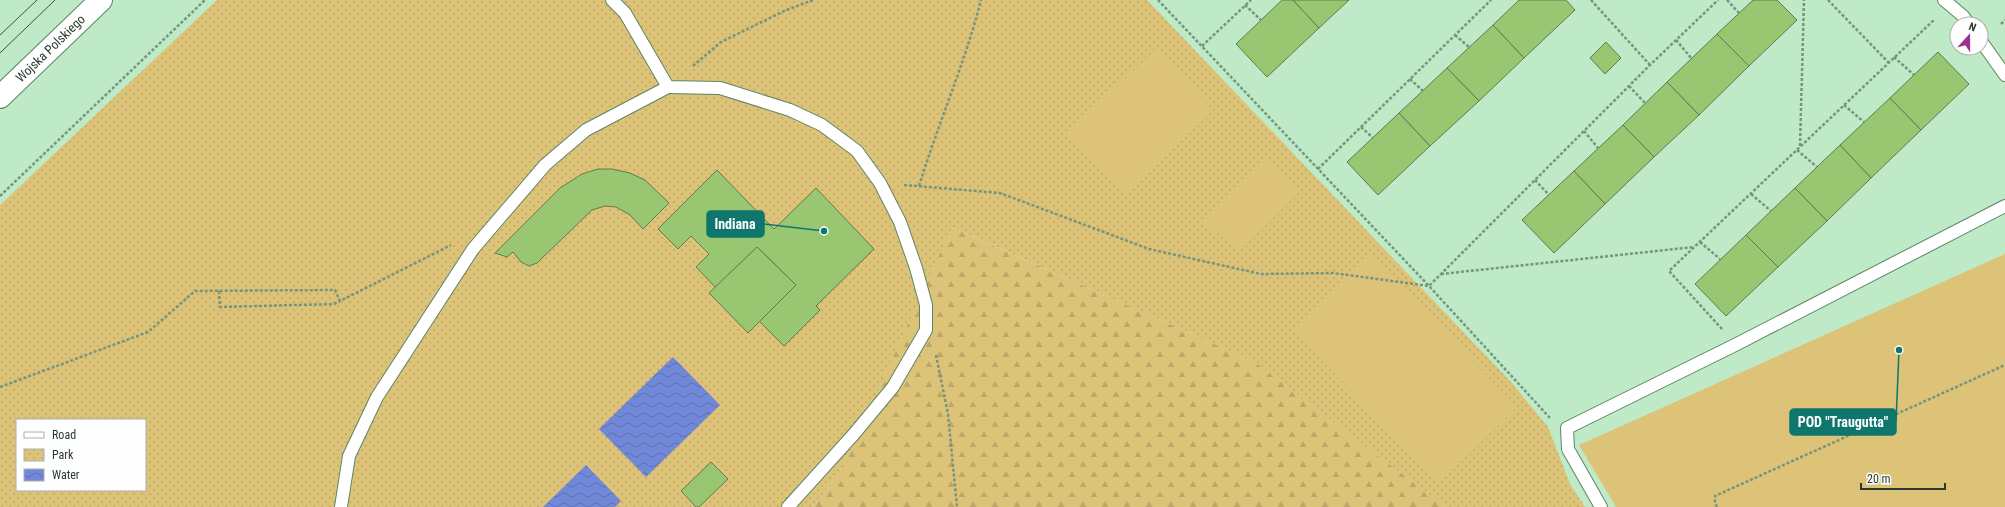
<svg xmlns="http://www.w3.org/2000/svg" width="2005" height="507" font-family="'Roboto Condensed',sans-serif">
	<defs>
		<pattern id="forest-firs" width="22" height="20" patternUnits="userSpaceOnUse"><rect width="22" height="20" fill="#ddc378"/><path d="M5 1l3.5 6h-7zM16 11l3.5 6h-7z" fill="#bea868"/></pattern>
		<pattern id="park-dots" width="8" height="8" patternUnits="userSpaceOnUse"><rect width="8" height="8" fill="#ddc378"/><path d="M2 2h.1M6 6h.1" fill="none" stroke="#bea868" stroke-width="1.8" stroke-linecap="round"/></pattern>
		<pattern id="water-waves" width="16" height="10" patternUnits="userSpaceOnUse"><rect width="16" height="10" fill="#7187d8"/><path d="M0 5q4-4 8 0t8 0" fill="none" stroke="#5d70b0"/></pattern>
	</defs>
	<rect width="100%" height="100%" fill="#beeac7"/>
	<polygon fill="url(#forest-firs)" points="951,227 1255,362 1446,507 812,507 840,473"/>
	<path fill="url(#park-dots)" fill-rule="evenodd" d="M217 0H1147L1511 382 1548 427 1570 484 1585 507H1446L1255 362 952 227 840 473 812 507H0V205ZM17 420H145V490H17Z"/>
	<g fill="#ddc378">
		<polygon points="1156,49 1214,110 1125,194 1067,133"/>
		<polygon points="1268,158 1301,191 1240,251 1203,222"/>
		<polygon points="2005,254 2005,507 1616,507 1579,445"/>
		<polygon points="1371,255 1518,407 1439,483 1292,330"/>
	</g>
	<g fill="url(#water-waves)">
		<polygon points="673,357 720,405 646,477 599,429"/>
		<polygon points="586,465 621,501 615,507 543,507"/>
	</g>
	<g fill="#99c670" stroke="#637950">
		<polygon points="1282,0 1293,0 1319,28 1267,77 1236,44"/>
		<polygon points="1293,0 1349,0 1319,28"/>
		<polygon points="1519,0 1566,0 1575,10 1524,58 1493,25"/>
		<polygon points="1753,0 1777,0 1797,20 1749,66 1717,34"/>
		<polygon points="1493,25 1524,58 1479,101 1447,68"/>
		<polygon points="1717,34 1749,66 1699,115 1667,82"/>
		<polygon points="1606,42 1621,58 1605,74 1590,58"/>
		<polygon points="1938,52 1969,84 1921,130 1890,98"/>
		<polygon points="1447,68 1479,101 1430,146 1399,113"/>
		<polygon points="1667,82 1699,115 1654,157 1623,125"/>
		<polygon points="1890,98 1921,130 1871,178 1840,145"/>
		<polygon points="1399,113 1430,146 1378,195 1347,162"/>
		<polygon points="1623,125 1654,157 1605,204 1574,171"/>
		<polygon points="1840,145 1871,178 1827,221 1795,188"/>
		<polygon points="598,169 612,169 630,173 645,180 669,203 643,229 630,215 616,207 605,206 592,210 537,263 529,266 521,262 513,252 507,257 495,253 560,188 582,174"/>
		<polygon points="717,170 774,229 816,188 874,249 816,306 820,310 784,346 759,321 796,285 757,247 716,288 696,267 709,254 691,236 678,249 658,229"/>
		<polygon points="1574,171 1605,204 1554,253 1522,220"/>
		<polygon points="1795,188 1827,221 1778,267 1746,235"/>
		<polygon points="1746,235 1778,267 1726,316 1695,284"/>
		<polygon points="757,247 796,285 748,333 709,293"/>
		<polygon points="711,462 728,479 699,507 696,507 681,491"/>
	</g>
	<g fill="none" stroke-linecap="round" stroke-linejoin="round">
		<defs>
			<g id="service">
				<polyline points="612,0 625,13 668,87 720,88 790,110 822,125 857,151 880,183 900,222 916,268 926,305 926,330 893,387 854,434 788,507"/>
				<polyline points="1944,0 1963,16 1969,24"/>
				<polyline points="1981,41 2005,75"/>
				<polyline points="341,507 349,456 377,397 473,249 545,165 586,130 668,87"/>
				<polyline points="1601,507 1568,449 1567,428 1737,344 2005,206"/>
			</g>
			<polyline id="secondary" points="0,97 101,0"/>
		</defs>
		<use href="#service" stroke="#5c8566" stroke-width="14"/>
		<use href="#secondary" stroke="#5c8566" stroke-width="24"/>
		<g stroke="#76957d" stroke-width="2.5" stroke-dasharray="3 2" stroke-linecap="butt">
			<polyline points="1158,0 1429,286 1550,418"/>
			<polyline points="1591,0 1650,65"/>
			<polyline points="1727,0 1739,13"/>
			<polyline points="1828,0 1889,63"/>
			<polyline points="1245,5 1261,20"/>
			<polyline points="2001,24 2005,20"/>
			<polyline points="1455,35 1469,47"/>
			<polyline points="1676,40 1692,59"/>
			<polyline points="1202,46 1251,0"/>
			<polyline points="1894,57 1914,75"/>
			<polyline points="693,66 721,42 784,11 813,0"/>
			<polyline points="1410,79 1423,91"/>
			<polyline points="1629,86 1645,103"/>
			<polyline points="1844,105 1864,122"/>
			<polyline points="1361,127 1373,138"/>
			<polyline points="1584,131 1598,148"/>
			<polyline points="1800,146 1804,0"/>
			<polyline points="1797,150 1817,167"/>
			<polyline points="1318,169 1491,0"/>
			<polyline points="1535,180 1549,195"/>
			<polyline points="904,185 1000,193 1149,249 1261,274 1333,273 1429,286 1650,65 1718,0"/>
			<path d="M919 186C938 124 965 63 981 0"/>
			<polyline points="1751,194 1771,211"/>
			<polyline points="0,196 205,0"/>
			<polyline points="1700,242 1720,259"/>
			<polyline points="1441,274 1694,247"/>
			<polyline points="219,291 220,307 334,304 340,301"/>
			<polyline points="1722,329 1669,271 1935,19"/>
			<polyline points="936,355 948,414 957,507"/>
			<polyline points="0,387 148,332 195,291 335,290 340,301 451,245"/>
			<polyline points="1717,507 1715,503 1715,496 2005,365"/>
		</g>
		<use href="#service" stroke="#fff" stroke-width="12"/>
		<use href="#secondary" stroke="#fff" stroke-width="22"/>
		<g stroke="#3d5242" stroke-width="1">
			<polyline points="0,35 37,0"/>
			<polyline points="0,53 55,0"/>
		</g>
	</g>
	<g text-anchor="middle" stroke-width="4" stroke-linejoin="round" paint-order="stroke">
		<g font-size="13" fill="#2a3b2e" stroke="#fefefe">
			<text transform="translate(50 48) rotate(-44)" y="5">Wojska Polskiego</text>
		</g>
	</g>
	<path fill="none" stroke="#0f766e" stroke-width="1.5" d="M824 231L764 224M1899 350L1896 422"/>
	<g fill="#0f766e" stroke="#fefefe" stroke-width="1.5">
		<circle cx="824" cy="231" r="4"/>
		<circle cx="1899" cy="350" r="4"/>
	</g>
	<g fill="#0f766e" stroke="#0f766e" stroke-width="1.5">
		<rect x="707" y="211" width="57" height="26" rx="4"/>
		<rect x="1790" y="409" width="106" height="26" rx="4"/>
	</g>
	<g font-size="14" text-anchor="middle" font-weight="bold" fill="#fff">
		<text x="735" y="229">Indiana</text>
		<text x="1843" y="427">POD "Traugutta"</text>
	</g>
	<rect x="16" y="419" width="130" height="72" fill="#fefefe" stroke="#a9b0ab"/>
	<rect x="24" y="432" width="20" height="6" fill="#ffffff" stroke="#a9b0ab"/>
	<text x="52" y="439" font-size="12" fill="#2a3b2e">Road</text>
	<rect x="24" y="449" width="20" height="12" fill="url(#park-dots)" stroke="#a9b0ab"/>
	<text x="52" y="459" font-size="12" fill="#2a3b2e">Park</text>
	<rect x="24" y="469" width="20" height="12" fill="url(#water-waves)" stroke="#a9b0ab"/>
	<text x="52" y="479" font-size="12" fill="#2a3b2e">Water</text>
	<g transform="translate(1969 36) rotate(21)"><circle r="19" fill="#fefefe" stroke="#a9b0ab"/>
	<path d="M0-3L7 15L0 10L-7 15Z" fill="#9b3193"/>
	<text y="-6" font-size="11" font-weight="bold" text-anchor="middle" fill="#2a3b2e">N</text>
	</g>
	<path d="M1861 483v6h84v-6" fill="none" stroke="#2a3b2e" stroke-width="2"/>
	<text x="1867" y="483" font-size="12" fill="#2a3b2e" stroke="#fefefe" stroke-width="3" paint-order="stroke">20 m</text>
</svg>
